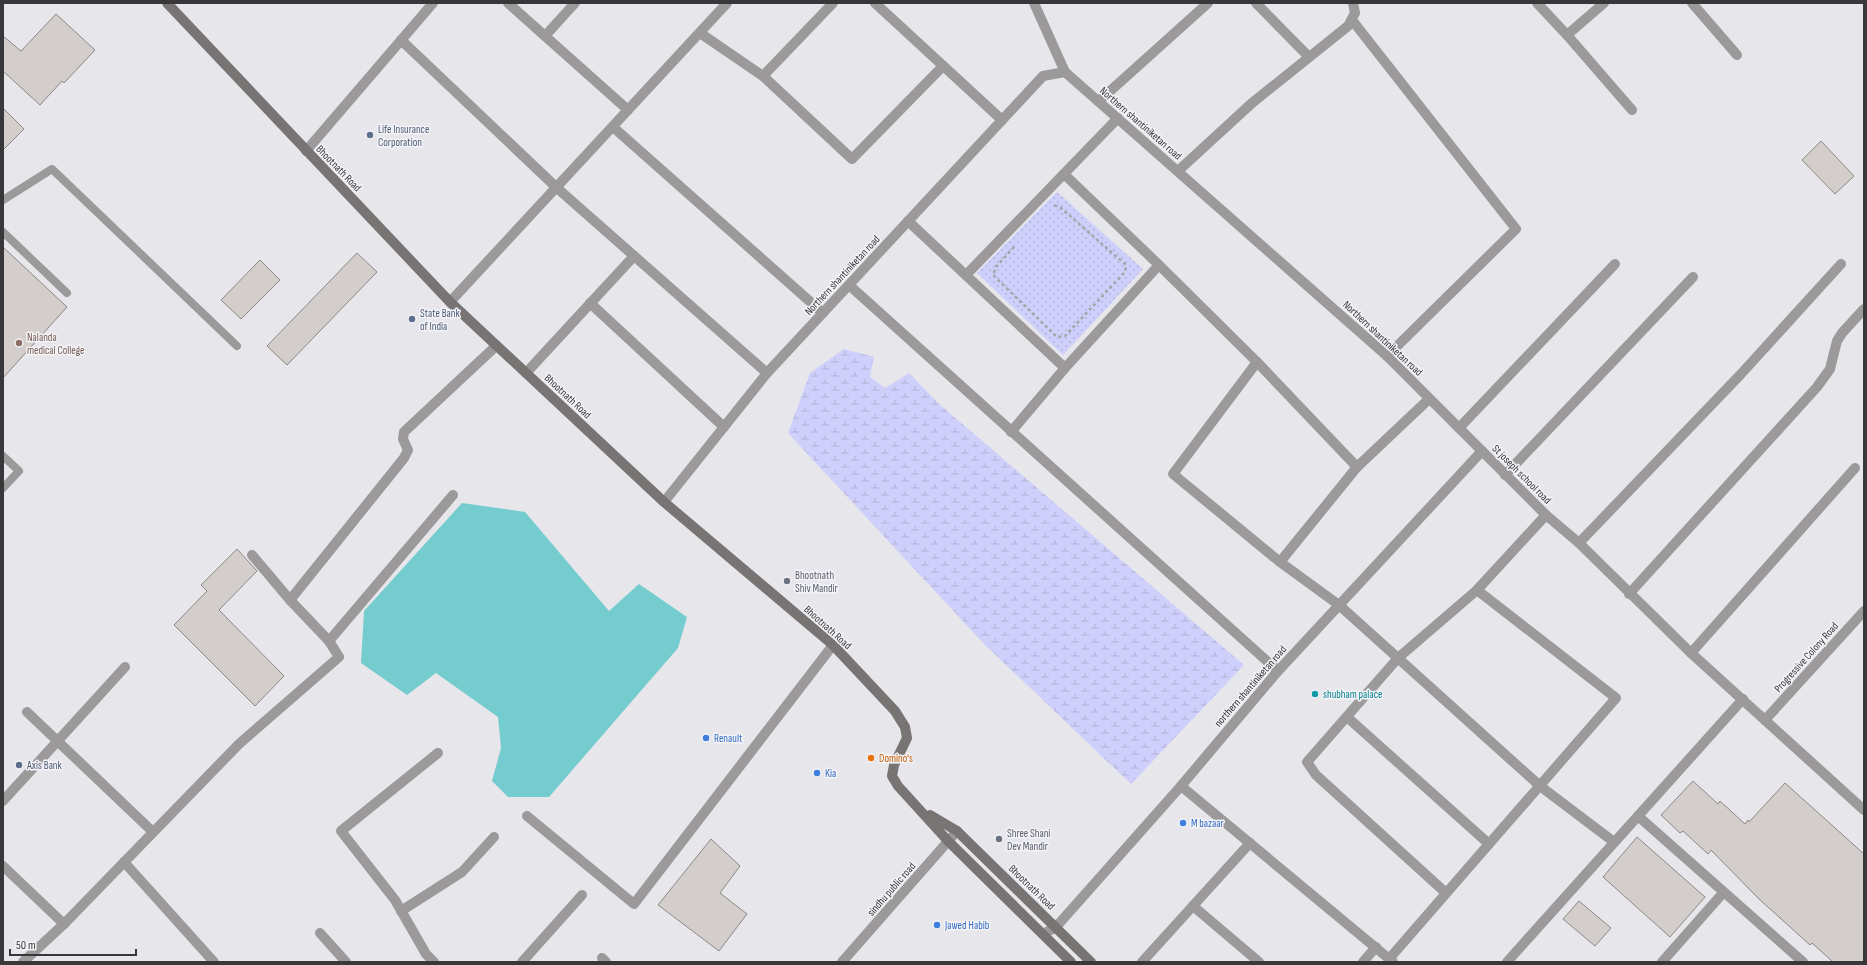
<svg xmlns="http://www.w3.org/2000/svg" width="1867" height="965" font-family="'Sofia Sans Condensed',sans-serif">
	<defs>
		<pattern id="wetland-marsh" width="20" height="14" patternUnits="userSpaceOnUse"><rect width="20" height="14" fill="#cecffb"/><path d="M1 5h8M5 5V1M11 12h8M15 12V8" fill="none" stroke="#b2b2d8"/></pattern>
		<pattern id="park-dots" width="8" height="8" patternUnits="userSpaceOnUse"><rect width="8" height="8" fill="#cecffb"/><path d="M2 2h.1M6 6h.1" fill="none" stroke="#b2b2d8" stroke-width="1.8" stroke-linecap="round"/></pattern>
	</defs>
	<rect width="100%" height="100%" fill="#e6e6eb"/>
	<polygon fill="url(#wetland-marsh)" points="844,349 874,357 870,377 885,388 909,373 939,404 1244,665 1131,784 984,644 788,433 810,373"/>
	<polygon fill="url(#park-dots)" points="1057,192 1143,269 1063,355 977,273"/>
	<polygon fill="#75cccf" points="462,503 525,512 609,611 639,584 687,617 678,648 549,797 508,797 492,781 501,748 498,717 436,673 407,695 361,663 364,611"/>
	<g fill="#d3cecb" stroke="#8c8886">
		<polygon points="56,14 95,50 64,83 62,81 40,105 3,71 3,36 21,51"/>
		<polygon points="3,108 24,129 3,150"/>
		<polygon points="1821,141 1854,176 1835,194 1802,160"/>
		<polygon points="3,247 67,307 3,378"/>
		<polygon points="357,253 377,272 287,365 267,346"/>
		<polygon points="260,260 280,280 241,319 221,300"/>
		<polygon points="237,549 257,571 219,610 284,676 255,706 174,625 207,591 201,585"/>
		<polygon points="1693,781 1718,804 1720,801 1745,824 1748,820 1749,822 1785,783 1864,854 1864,962 1833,962 1812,943 1810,945 1759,899 1711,850 1708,854 1683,831 1680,833 1661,815"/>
		<polygon points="1637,837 1705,897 1670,937 1603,877"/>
		<polygon points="711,839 740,866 720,893 747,914 719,951 658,905"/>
		<polygon points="1579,901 1611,928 1595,946 1563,919"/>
	</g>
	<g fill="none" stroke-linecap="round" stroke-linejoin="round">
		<polyline stroke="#a5a5a8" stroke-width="2.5" stroke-dasharray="3 3" stroke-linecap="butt" points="1014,247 996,267 993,275 1057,337 1065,336 1125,272 1126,265 1061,208 1054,205"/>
		<g stroke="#9b9999" stroke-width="8">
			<polyline points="3,200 52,169 237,346"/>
			<polyline points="3,232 67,293"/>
			<polyline points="3,456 19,471 3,488"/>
		</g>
		<g stroke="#9b9999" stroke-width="10">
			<polyline points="508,3 628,110"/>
			<polyline points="875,3 1002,120"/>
			<polyline points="1034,3 1065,72"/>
			<polyline points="1256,3 1309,57"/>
			<polyline points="1537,3 1567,35 1632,110"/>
			<polyline points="1692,3 1737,55"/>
			<polyline points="1352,20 1516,229 1387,356"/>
			<polyline points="700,33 763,76 833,3"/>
			<polyline points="1567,35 1604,3"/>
			<polyline points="545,36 575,3"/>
			<polyline points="401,40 557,188 767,373"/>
			<polyline points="763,76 852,159 943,66"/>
			<polyline points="1099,101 1208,3"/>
			<polyline points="613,127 823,313"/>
			<polyline points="306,151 433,3"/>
			<polyline points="1178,171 1252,103 1348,26 1355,13 1353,3"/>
			<polyline points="1064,174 1159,265"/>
			<polyline points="908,221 1065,368"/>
			<polyline points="966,275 1118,118"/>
			<polyline points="849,285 1278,671"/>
			<polyline points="450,302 727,3"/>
			<polyline points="590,303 724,427"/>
			<polyline points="1257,362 1173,474 1280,562"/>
			<polyline points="526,373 634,256"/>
			<polyline points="1459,428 1615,264"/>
			<polyline points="1011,432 1065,368 1159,265 1257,362 1357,467 1280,562 1339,605 1540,786 1614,842"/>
			<polyline points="1482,451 1546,515"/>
			<polyline points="1357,467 1429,399"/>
			<polyline points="1505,475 1693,277"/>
			<polyline points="664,502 767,373 1043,76 1065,72 1387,356 1482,451 1278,671 1181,786 1056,927 1043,934"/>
			<polyline points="1579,543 1741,374 1841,264"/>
			<polyline points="1629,594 1817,387 1830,369 1837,341 1842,333 1864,309"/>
			<polyline points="290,600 404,458 408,450 403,439 404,432 496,346"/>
			<polyline points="329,641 453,495"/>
			<polyline points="1691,653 1855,468"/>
			<polyline points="27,712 153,832"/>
			<polyline points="1347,717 1489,844"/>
			<polyline points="1765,720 1864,611"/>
			<polyline points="1181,786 1393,962"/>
			<polyline points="3,801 125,667"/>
			<polyline points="527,816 634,904 833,645"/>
			<polyline points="1638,816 1803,962"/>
			<polyline points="124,862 214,962"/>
			<polyline points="3,866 64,924"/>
			<polyline points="1446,893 1316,775 1307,762 1398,658 1477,590"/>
			<polyline points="1193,906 1259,962"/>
			<polyline points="401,911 462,872 494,837"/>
			<polyline points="320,933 346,962"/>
			<polyline points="602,958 606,962"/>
			<polyline points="1389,959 1616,698 1477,590 1546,515 1579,543 1691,653 1864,810"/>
			<polyline points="23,962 64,924 239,744 339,657 329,641 290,600 252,555"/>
			<polyline points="434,962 426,954 395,900 341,831 438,753"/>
			<polyline points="522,962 582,895"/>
			<polyline points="842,962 957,831"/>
			<polyline points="1142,962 1250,843"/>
			<polyline points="1363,962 1376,947"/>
			<polyline points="1507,962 1743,699"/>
			<polyline points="1662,962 1723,893"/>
		</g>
		<g stroke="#777473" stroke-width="10">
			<polyline points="167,3 450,302 664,502 833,645 895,711 905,727 907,738 894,765 892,776 898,786 948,841 1071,962"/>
			<polyline points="930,815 957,831 1091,962"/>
		</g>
	</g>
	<g fill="#5c6f8a" stroke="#f3f3f8" stroke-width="1.5">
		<circle cx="370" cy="135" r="4"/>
		<circle cx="412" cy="319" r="4"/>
		<circle cx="19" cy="765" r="4"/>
	</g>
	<circle fill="#8d6e63" stroke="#f3f3f8" stroke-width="1.5" cx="19" cy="343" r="4"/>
	<g fill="#6b7280" stroke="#f3f3f8" stroke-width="1.5">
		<circle cx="787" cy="581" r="4"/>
		<circle cx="999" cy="839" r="4"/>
	</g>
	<circle fill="#0f9aa8" stroke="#f3f3f8" stroke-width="1.5" cx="1315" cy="694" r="4"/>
	<g fill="#3f7fe0" stroke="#f3f3f8" stroke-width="1.5">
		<circle cx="706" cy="738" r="4"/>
		<circle cx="817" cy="773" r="4"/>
		<circle cx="1183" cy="823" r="4"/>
		<circle cx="937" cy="925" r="4"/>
	</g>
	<circle fill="#e8710a" stroke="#f3f3f8" stroke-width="1.5" cx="871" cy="758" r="4"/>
	<g text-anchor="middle" stroke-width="3" stroke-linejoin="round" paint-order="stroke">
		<g font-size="11" fill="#38383a" stroke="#f3f3f8">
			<text transform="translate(1141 123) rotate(41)" y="4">Northern shantiniketan road</text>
			<text transform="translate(339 168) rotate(46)" y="4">Bhootnath Road</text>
			<text transform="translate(842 275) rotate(-47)" y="4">Northern shantiniketan road</text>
			<text transform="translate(1383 338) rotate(43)" y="4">Northern shantiniketan road</text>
			<text transform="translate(568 396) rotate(43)" y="4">Bhootnath Road</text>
			<text transform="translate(1522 474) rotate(45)" y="4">St joseph school road</text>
			<text transform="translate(828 627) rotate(42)" y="4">Bhootnath Road</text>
			<text transform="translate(1806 657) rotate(-48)" y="4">Progressive Colony Road</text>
			<text transform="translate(1250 686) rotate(-49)" y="4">northern shantiniketan road</text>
			<text transform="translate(1032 887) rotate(44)" y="4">Bhootnath Road</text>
			<text transform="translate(891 889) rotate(-49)" y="4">sindhu public road</text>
		</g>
		<g font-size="11" fill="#4e5e75" stroke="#f3f3f8" text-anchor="start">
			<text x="378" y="133">Life Insurance<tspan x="378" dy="13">Corporation</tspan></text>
			<text x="420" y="317">State Bank<tspan x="420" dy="13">of India</tspan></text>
			<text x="27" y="769">Axis Bank</text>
		</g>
		<g font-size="11" fill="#785e54" stroke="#f3f3f8" text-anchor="start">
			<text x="27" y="341">Nalanda<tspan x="27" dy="13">medical College</tspan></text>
		</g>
		<g font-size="11" fill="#5b616d" stroke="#f3f3f8" text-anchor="start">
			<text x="795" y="579">Bhootnath<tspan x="795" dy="13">Shiv Mandir</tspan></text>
			<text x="1007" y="837">Shree Shani<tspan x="1007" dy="13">Dev Mandir</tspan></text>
		</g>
		<g font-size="11" fill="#0d838f" stroke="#f3f3f8" text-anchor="start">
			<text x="1323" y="698">shubham palace</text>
		</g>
		<g font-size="11" fill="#366cbe" stroke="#f3f3f8" text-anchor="start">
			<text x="714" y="742">Renault</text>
			<text x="825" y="777">Kia</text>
			<text x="1191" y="827">M bazaar</text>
			<text x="945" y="929">Jawed Habib</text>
		</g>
		<g font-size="11" fill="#c56008" stroke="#f3f3f8" text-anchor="start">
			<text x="879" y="762">Domino's</text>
		</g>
	</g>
	<rect width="1867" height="965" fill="none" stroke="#38383a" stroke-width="8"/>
	<path d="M10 949v6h126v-6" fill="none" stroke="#38383a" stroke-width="2"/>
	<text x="16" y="949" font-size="12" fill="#38383a" stroke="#f3f3f8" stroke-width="3" paint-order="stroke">50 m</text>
</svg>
